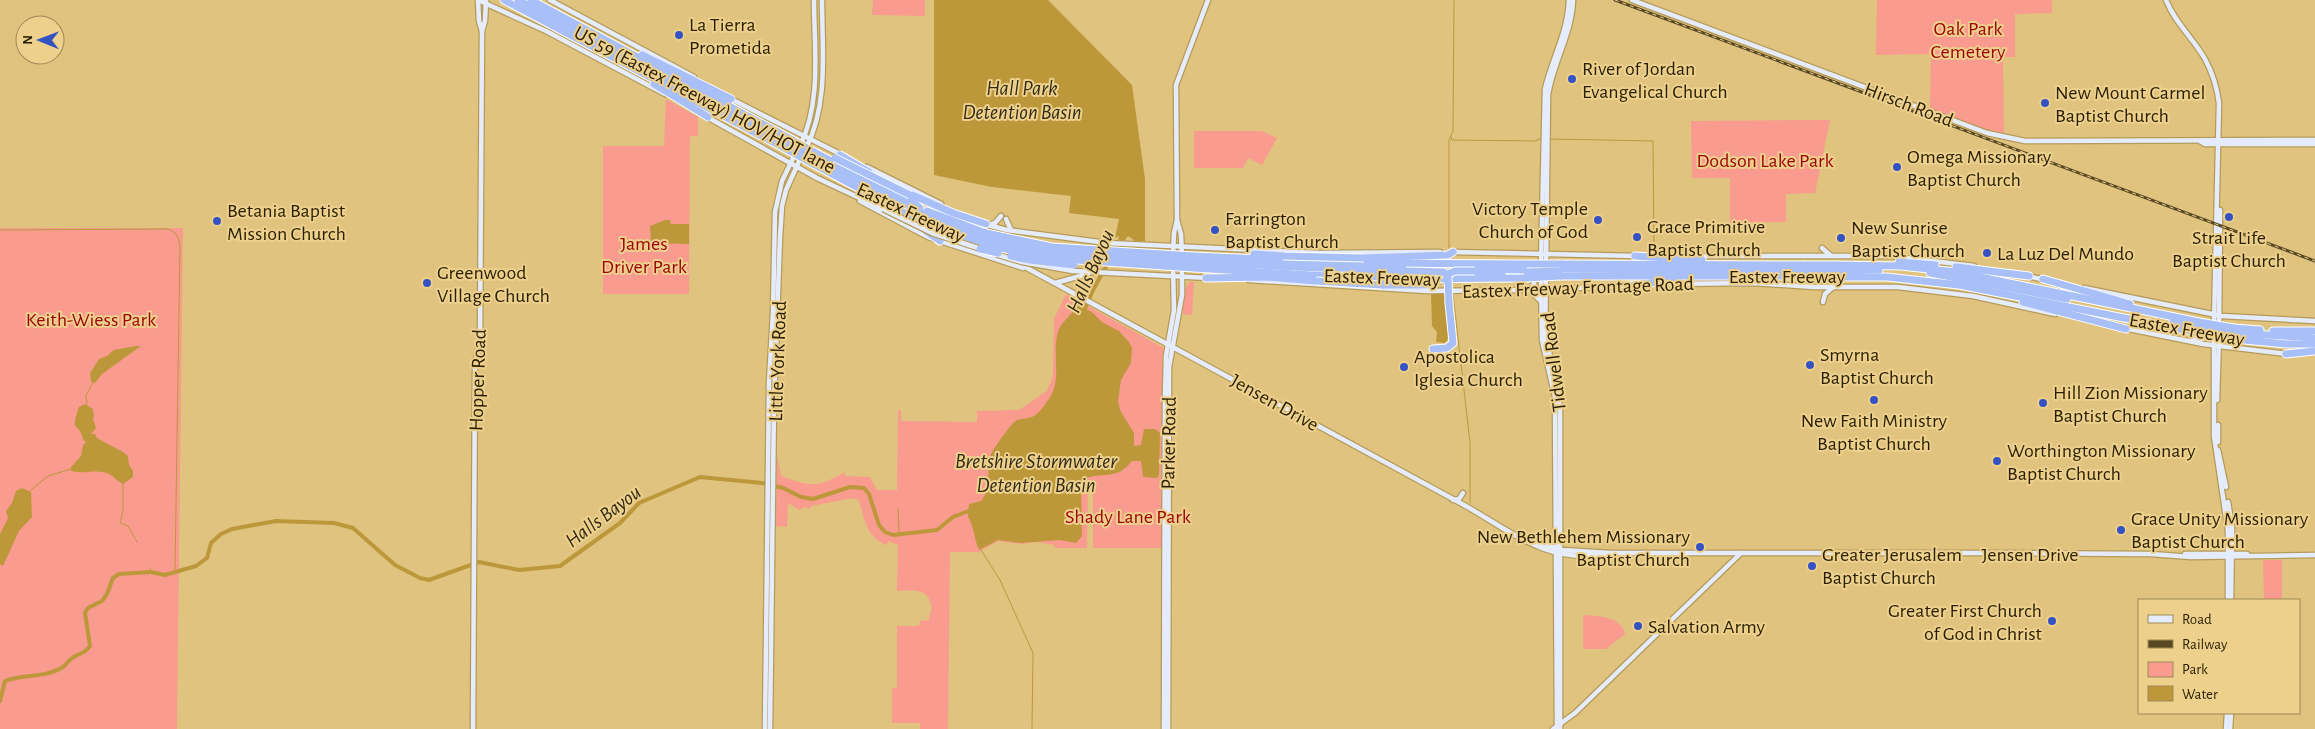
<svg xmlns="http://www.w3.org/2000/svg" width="2315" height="729" font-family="'Alegreya Sans',sans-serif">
	<rect width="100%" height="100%" fill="#dfc37f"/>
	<g fill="#fa9b8f">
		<polygon points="873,0 925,0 925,16 872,15"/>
		<polygon points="1877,0 2052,0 2052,13 2015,14 2015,57 2003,57 2004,136 1930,109 1931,54 1876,55"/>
		<polygon points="666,99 698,117 698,136 690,136 689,294 603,294 603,146 664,146"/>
		<polygon points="1830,120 1815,193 1786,194 1786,222 1730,223 1730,178 1692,178 1691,121"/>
		<polygon points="1194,131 1262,131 1277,138 1262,165 1248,158 1243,168 1194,168"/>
		<polygon points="0,228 183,228 177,729 0,729"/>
		<path d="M1190 282H1194L1192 315 1183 314C1182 305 1183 289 1190 282Z"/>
		<path d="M1066 294 1164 348 1162 361 1161 548H1093V486H1088L1087 548H1054L1055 545 1036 542 1023 544 998 541 979 552H950L948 729H920V723H892V688H897V626H919L920 621 929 620C929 616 932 609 931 604 927 587 910 591 897 591L898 545 888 541 887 545C867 539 864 518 859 500L852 498 811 506 810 509 804 507 800 510 788 503 787 527 776 526 777 455 781 476C811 487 817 488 845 472V476L870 477 877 490H897L898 410H901V421L977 422V411L1019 410 1047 391 1053 376 1054 319Z"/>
		<polygon points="2263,560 2282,560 2282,599 2264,599"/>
		<path d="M1583 615C1598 616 1621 616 1625 634L1606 649H1583Z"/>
	</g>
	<g fill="#bc983a">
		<polygon points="934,0 1048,0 1132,85 1145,179 1145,241 1135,241 1128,236 1124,241 1118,241 1119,236 1115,238 1119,219 1069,213 1071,196 992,187 934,175"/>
		<polygon points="665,220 670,220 671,224 689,224 689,244 651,243 650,226"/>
		<polygon points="1431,294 1445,294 1449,333 1447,341 1444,343 1436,342 1437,332 1432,326"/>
		<path d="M1078 305 1092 312 1102 322 1119 331 1129 342 1132 348 1131 363 1121 380 1118 401 1120 410 1134 433V446L1141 445 1144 429H1155L1160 433 1159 475 1157 478 1143 477 1141 461H1132C1117 480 1106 472 1086 478L1081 486 1082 536 1076 543 1060 540 1020 543 998 540 979 550C974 539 974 526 968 517L969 504 981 501C993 487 985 470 991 454 994 448 1012 422 1017 420 1022 418 1027 419 1032 417 1038 415 1044 406 1048 400 1064 379 1050 352 1059 329 1063 321 1073 313 1078 305Z"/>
		<polygon points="136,346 141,346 102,374 95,383 91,382 90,373 99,359 107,356 114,350"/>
		<path d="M85 404 93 409 94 416 93 419 96 428 91 434H95L97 438 123 452 128 456 129 465 133 471V477L123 484C116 481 112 473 103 472 93 470 82 474 71 471V467L81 456 83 445 86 442 83 440C80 422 69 434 79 407Z"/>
		<polygon points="22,488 31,492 32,517 19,531 3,566 0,564 0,534 8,518 6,511 12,503 16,491"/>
	</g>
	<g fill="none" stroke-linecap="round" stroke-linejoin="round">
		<g stroke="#bc983a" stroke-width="1">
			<polyline points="1451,137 1452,140 1535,141 1540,139"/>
			<polyline points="1550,139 1653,141 1654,252"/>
			<path d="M0 230 168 229C176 232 178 236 180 245L175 571"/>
			<polyline points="1449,248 1449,140 1453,131 1454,0"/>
			<polyline points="1453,294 1470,443 1470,503"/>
			<polyline points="87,405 86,395 94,381"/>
			<polyline points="123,484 123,510 120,523 128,526 137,542"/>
			<polyline points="31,490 48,476 71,469"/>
			<polyline points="898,508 899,532 906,534"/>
			<polyline points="981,550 1000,580 1033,653 1032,729"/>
			<polyline points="150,568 151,572"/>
		</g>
		<g stroke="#bc983a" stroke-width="4">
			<polyline points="1083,313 1093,290 1108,263"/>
			<path d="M0 701 5 681C23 674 46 678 63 667 66 665 68 661 71 659 78 653 85 654 90 646L85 613 88 608 102 601 107 594 113 578 119 574 151 572 165 575 196 566 207 558 211 543 221 534 232 529 276 521 334 523 353 528 395 565 420 578 429 580 479 562 519 570 560 566 620 523 639 503 700 477 762 483 783 488 801 497 813 499 850 487 864 488 869 494 879 525 885 532 893 535 937 530 953 517 971 510"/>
		</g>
		<defs>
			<g id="secondary">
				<polyline points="478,0 546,31 665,94"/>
				<polyline points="550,0 694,77"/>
				<polyline points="1632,0 1987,133 2025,141 2315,140"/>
				<path d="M2166 0C2175 23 2193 38 2205 59 2212 72 2217 87 2219 103L2214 325"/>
				<polyline points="482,31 485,21 486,0"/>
				<polyline points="729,98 842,155"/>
				<polyline points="707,117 817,178 883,209"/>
				<polyline points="2200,141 2205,144 2315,144"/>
				<path d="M800 146C822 101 814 48 814 0"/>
				<path d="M806 148C829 104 822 48 822 0"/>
				<polyline points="867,167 941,204"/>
				<polyline points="860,201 928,237 1023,268"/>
				<polyline points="1006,219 1011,230"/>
				<polyline points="1177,220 1181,234 1182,258"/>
				<polyline points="984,224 1007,230 1107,243 1319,253 1440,252"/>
				<polyline points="989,225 995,223 1001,216"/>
				<polyline points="1822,248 1830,255"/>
				<polyline points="1452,252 1637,256"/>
				<polyline points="1173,256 1174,233 1177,220 1176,85 1208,0"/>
				<polyline points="1682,256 1891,256 1974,266"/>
				<path d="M1014 261 1464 505C1512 532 1547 564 1606 554"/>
				<path d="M1546 264 1548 95C1553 62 1572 34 1573 0"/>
				<path d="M1541 265 1545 89C1552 59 1568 32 1569 0"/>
				<polyline points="1073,271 1209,278"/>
				<polyline points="1546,274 1545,335 1557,386 1560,408 1560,729"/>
				<polyline points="1541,275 1542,340 1555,397 1557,729"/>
				<polyline points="2028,276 2045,280"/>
				<polyline points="1249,280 1427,291 1517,290 1631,286"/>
				<polyline points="1055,283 1088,274"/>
				<polyline points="1666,284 1754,283 1814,287 1898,287 1973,296 2055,314"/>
				<polyline points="2084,288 2222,316 2315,321"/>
				<polyline points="1529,290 1534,284 1534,275"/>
				<polyline points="1529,290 1541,301"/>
				<polyline points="1823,302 1825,294 1833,287"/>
				<polyline points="2124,328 2203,344 2287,354"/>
				<polyline points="2219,328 2220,210"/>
				<polyline points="2214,335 2214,436 2228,531 2228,600"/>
				<polyline points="2193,340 2203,339 2206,333"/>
				<polyline points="2217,400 2219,335"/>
				<polyline points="2218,425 2218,442"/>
				<polyline points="2218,450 2226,487"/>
				<polyline points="1453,500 1459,499 1463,493"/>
				<polyline points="2228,502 2232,527 2231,600"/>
				<polyline points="1515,535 1561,550 1611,553 2011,553 2151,554 2191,557 2315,555"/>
				<polyline points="2185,554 2247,554"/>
				<polyline points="473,729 475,365 480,339 482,31 479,21 478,0"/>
				<polyline points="765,729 769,383 773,313 775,212 782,181 796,152"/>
				<polyline points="770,729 774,403 780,237 782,206 786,190 801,157"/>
				<polyline points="1164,729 1165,397 1166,356 1174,310 1173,266"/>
				<polyline points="1168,729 1169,367 1182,295 1182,265"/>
				<polyline points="1553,729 1575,713 1741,553"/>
				<polyline points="2226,729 2227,713"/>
				<polyline points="2230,729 2231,713"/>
			</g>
			<g id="motorway">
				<polyline points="504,0 784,148"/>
				<polyline points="518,0 786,143"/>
				<polyline points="531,0 789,138"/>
				<polyline points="642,55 731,99"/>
				<polyline points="654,84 708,117"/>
				<polyline points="818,154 909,201"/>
				<polyline points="840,155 869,172"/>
				<polyline points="816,159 936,220 984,239"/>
				<polyline points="813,164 907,214 983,244"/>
				<polyline points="912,195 953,213 986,224"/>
				<polyline points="907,197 920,208"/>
				<polyline points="927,211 986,233"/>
				<polyline points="926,231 940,241"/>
				<polyline points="1254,254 1283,256"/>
				<polyline points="1193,256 1354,263 1527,264"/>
				<polyline points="1635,256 1702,260"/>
				<polyline points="1364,258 1448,255 1453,252"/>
				<polyline points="1194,262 1318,268 1412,269"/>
				<polyline points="1899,262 1935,265"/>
				<polyline points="1560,264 1802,265"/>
				<polyline points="1835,265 1901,266 1956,272 2199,322"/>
				<polyline points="1956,267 2029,276"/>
				<polyline points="1194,268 1378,279 1527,278"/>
				<polyline points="1470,269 1527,270"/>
				<polyline points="1560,269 1803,271"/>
				<polyline points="1835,271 1879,270"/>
				<polyline points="1358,273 1502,274"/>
				<polyline points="1930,273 2067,299"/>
				<polyline points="1560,276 1803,276"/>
				<polyline points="1835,277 1887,277 1959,285 2199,333"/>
				<polyline points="1206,278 1266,277 1316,281"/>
				<polyline points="2043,279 2130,304"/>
				<polyline points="1382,285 1430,285"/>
				<polyline points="1628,286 1673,280"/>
				<polyline points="2023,302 2126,329"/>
				<polyline points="2173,321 2199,327"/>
				<polyline points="2234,328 2260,330"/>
				<polyline points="2273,331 2315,331"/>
				<polyline points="2234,333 2315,338"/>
				<polyline points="2234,339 2286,344 2315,344"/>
				<polyline points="1433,349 1447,348 1453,343 1449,303"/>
				<polyline points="2286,354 2315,351"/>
			</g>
		</defs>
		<use href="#secondary" stroke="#b69b58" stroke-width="7"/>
		<use href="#motorway" stroke="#fff" stroke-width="9"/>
		<use href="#secondary" stroke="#e5ecfd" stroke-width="4.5"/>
		<use href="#motorway" stroke="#a9bff8" stroke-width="7"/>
		<defs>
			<polyline id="rail" points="1615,0 2315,261"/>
		</defs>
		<use href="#rail" stroke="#594923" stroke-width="3"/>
		<use href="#rail" stroke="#edd08c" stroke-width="1" stroke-dasharray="4" stroke-linecap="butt"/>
		<defs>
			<g id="secondary-bridge">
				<polyline points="883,209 932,233 981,249"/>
				<polyline points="995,254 1022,262 1073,271"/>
			</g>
			<g id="motorway-bridge">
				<polyline points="789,138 818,154"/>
				<polyline points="786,143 816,159"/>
				<polyline points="784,148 813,164"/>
				<polyline points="835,158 910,195"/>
				<polyline points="986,233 1052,247 1193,256"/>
				<path d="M984 239C1053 257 1124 258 1194 262"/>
				<polyline points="983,244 1047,258 1194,268"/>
				<polyline points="980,249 998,253"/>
				<polyline points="1011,256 1030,260 1074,265"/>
				<polyline points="1283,256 1364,258"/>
				<polyline points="1527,264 1560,264"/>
				<polyline points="1802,265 1835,265"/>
				<polyline points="1406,271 1444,272 1448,278 1449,303"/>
				<polyline points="1803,271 1835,271"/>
				<polyline points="1527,272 1560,271"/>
				<polyline points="1803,276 1835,277"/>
				<polyline points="1527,278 1560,276"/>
				<polyline points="1446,280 1448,274 1455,271 1475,271"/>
				<polyline points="1316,281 1382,285"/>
				<polyline points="2199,322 2234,328"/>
				<polyline points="2199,327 2234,333"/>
				<polyline points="2199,333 2234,339"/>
			</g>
		</defs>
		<use href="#secondary-bridge" stroke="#b69b58" stroke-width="7" stroke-linecap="butt"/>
		<use href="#motorway-bridge" stroke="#fff" stroke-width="9" stroke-linecap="butt"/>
		<use href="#secondary-bridge" stroke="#e5ecfd" stroke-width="4.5"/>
		<use href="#motorway-bridge" stroke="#a9bff8" stroke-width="7"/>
	</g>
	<g fill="#3552c3" stroke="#edd08c" stroke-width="2">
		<circle cx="679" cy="35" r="5"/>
		<circle cx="1572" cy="79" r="5"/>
		<circle cx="2045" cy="103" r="5"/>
		<circle cx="1897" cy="167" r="5"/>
		<circle cx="2229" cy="217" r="5"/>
		<circle cx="1598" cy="220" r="5"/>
		<circle cx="217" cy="221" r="5"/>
		<circle cx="1215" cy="230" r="5"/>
		<circle cx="1637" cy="237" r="5"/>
		<circle cx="1841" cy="238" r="5"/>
		<circle cx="1987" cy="253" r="5"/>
		<circle cx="427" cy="283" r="5"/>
		<circle cx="1810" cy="365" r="5"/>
		<circle cx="1404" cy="367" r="5"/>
		<circle cx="1874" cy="400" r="5"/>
		<circle cx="2043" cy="403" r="5"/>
		<circle cx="1997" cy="461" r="5"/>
		<circle cx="2121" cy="530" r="5"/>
		<circle cx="1700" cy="547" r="5"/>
		<circle cx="1812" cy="566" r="5"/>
		<circle cx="2052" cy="621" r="5"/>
		<circle cx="1638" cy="626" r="5"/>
	</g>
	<g text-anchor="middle" stroke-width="4" stroke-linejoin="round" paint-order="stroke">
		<g font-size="20" fill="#2a1f03" stroke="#edd08c" text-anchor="start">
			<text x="689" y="31">La Tierra<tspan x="689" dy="23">Prometida</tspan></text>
			<text x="1582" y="75">River of Jordan<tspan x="1582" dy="23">Evangelical Church</tspan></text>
			<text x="2055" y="99">New Mount Carmel<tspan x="2055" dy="23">Baptist Church</tspan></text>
			<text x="1907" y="163">Omega Missionary<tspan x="1907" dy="23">Baptist Church</tspan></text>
			<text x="1588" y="215" text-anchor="end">Victory Temple<tspan x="1588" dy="23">Church of God</tspan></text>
			<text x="227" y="217">Betania Baptist<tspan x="227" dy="23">Mission Church</tspan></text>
			<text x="1225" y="225">Farrington<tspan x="1225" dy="23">Baptist Church</tspan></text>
			<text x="1647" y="233">Grace Primitive<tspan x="1647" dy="23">Baptist Church</tspan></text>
			<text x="1851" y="234">New Sunrise<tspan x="1851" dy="23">Baptist Church</tspan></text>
			<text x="2229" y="244" text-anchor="middle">Strait Life<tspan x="2229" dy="23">Baptist Church</tspan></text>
			<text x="1997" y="260">La Luz Del Mundo</text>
			<text x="437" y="279">Greenwood<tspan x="437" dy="23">Village Church</tspan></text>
			<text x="1820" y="361">Smyrna<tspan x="1820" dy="23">Baptist Church</tspan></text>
			<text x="1414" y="363">Apostolica<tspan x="1414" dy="23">Iglesia Church</tspan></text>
			<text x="2053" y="399">Hill Zion Missionary<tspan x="2053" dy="23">Baptist Church</tspan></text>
			<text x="1874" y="427" text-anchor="middle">New Faith Ministry<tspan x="1874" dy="23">Baptist Church</tspan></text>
			<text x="2007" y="457">Worthington Missionary<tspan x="2007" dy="23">Baptist Church</tspan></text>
			<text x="2131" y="525">Grace Unity Missionary<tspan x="2131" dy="23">Baptist Church</tspan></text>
			<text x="1690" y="543" text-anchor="end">New Bethlehem Missionary<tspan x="1690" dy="23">Baptist Church</tspan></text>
			<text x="1822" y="561">Greater Jerusalem<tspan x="1822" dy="23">Baptist Church</tspan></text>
			<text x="2042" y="617" text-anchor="end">Greater First Church<tspan x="2042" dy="23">of God in Christ</tspan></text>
			<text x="1648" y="633">Salvation Army</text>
		</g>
		<g font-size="20" fill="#9d0209" stroke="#edd08c">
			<text x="1968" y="35">Oak Park<tspan x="1968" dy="23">Cemetery</tspan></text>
			<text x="1765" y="167">Dodson Lake Park</text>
			<text x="644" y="250">James<tspan x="644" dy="23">Driver Park</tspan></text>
			<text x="91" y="326">Keith-Wiess Park</text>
			<text x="1128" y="523">Shady Lane Park</text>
		</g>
		<g font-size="20" fill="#2a1f03" stroke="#edd08c">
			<text transform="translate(705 99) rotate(28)" y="7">US 59 (Eastex Freeway) HOV/HOT lane</text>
			<text transform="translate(1909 104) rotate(21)" y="7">Hirsch Road</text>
			<text transform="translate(911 212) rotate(25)" y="7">Eastex Freeway</text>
			<text x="1787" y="283">Eastex Freeway</text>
			<text transform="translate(1382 277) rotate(2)" y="7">Eastex Freeway</text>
			<text transform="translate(1578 287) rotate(-2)" y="7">Eastex Freeway Frontage Road</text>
			<text transform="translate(2187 329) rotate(10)" y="7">Eastex Freeway</text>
			<text transform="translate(777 361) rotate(-88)" y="7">Little York Road</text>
			<text transform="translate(1553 362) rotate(-97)" y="7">Tidwell Road</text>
			<text transform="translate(477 380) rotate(-88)" y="7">Hopper Road</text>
			<text transform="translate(1275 402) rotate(29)" y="7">Jensen Drive</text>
			<text transform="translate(1168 443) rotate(-89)" y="7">Parker Road</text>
			<text x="2030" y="561">Jensen Drive</text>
		</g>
		<g font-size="21" font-style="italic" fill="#322a15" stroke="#edd08c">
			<text x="1022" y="95">Hall Park<tspan x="1022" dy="24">Detention Basin</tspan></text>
			<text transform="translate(1090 271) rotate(-66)" y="7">Halls Bayou</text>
			<text x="1036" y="468">Bretshire Stormwater<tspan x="1036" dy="24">Detention Basin</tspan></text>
			<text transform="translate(603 516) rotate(-37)" y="7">Halls Bayou</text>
		</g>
	</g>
	<rect x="2138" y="599" width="162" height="115" fill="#edd08c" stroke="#9f8955"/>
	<rect x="2148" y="615" width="25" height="8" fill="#e5ecfd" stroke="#9f8955"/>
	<text x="2182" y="624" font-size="15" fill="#2a1f03">Road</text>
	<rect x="2148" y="640" width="25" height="8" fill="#594923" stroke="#9f8955"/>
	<text x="2182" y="649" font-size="15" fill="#2a1f03">Railway</text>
	<rect x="2148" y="662" width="25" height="15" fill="#fa9b8f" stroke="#9f8955"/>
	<text x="2182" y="674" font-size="15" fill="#2a1f03">Park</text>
	<rect x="2148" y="686" width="25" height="15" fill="#bc983a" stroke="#9f8955"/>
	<text x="2182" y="699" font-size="15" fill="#2a1f03">Water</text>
	<g transform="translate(40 40) rotate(271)"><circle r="24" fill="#edd08c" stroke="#9f8955"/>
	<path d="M0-4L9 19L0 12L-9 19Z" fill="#3552c3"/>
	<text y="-8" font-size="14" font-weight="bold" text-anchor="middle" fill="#2a1f03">N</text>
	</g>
</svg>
